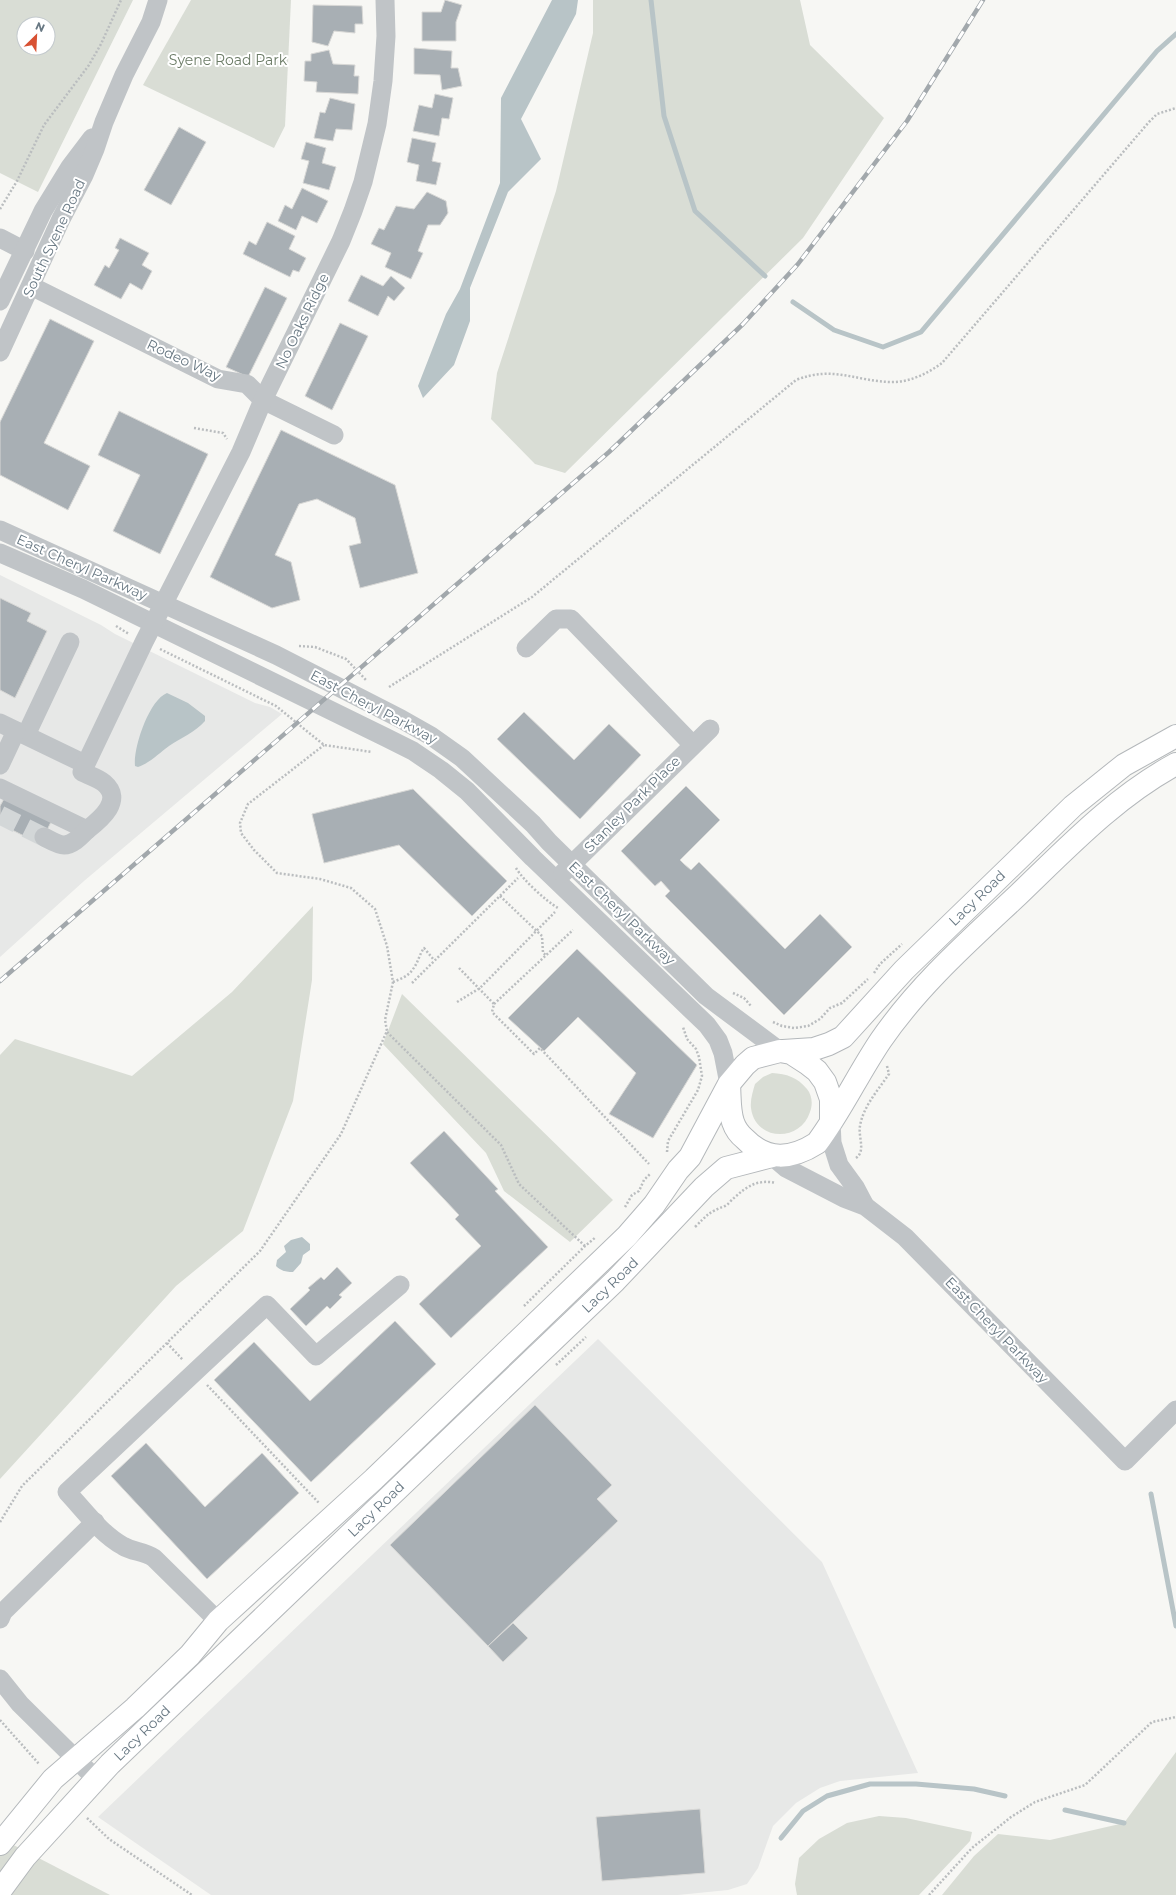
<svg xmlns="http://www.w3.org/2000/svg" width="1176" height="1895" font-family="Montserrat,sans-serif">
	<rect width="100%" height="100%" fill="#f7f7f4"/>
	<g fill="#e7e8e7">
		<polygon points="0,575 101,625 115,634 255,703 270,707 282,714 84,881 0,957"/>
		<polygon points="598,1339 822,1562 918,1773 840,1781 820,1788 796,1803 773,1826 758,1868 747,1884 728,1890 678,1895 211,1895 98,1817"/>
	</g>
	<g fill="#d9ddd5" fill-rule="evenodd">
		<path d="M0 0H133L38 192 0 173ZM24 24H48V48H24Z"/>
		<polygon points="191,0 291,0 285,126 274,148 143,85"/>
		<polygon points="593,0 800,0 810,45 884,118 803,238 565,473 535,464 491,419 497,373 556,191 593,33"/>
		<polygon points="313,906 312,980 293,1101 243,1231 176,1286 0,1479 0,1055 15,1039 132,1076 232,992"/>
		<polygon points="402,994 613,1200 570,1242 504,1191 486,1153 383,1044"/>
		<path d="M772 1073C787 1074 797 1077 807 1089 812 1095 813 1104 810 1112 800 1143 755 1141 751 1108 750 1100 753 1091 755 1084L763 1077Z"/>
		<polygon points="1176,1752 1176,1895 942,1895 974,1856 998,1834 1050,1840 1124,1823"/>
		<polygon points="879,1816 906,1818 972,1832 970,1841 919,1895 797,1895 795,1884 799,1858 819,1839 847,1823"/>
		<polygon points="0,1838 110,1895 0,1895"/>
	</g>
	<g fill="#b8c4c7">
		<polygon points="552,0 578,0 576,14 521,119 541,159 508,192 470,288 470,321 454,365 423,398 418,386 446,314 460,289 500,183 501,98"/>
		<path d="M167 693 188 703 205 716V721C195 732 181 738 169 746 159 753 150 763 138 767L135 766C133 748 149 700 167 693Z"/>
		<path d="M302 1237 310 1244V1250L303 1255 301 1263 293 1272C286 1272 281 1271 276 1266L277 1260 286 1252 284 1246 291 1240Z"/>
	</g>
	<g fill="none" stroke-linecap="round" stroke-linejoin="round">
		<g stroke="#b8c4c7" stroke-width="5">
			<polyline points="651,0 664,116 695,211 765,276"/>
			<polyline points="793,302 834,330 883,347 921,332 1157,51 1176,34"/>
			<polyline points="1151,1494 1176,1626"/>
			<polyline points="1065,1810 1124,1823"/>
			<polyline points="781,1838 803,1811 827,1796 870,1784 916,1784 974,1789 1005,1796"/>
		</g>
	</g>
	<g fill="#a8afb4" stroke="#d8d8d6">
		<polygon points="445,0 462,5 456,22 456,41 422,41 422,12 441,12"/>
		<polygon points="313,5 362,6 363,24 355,24 355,33 334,31 328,46 312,42"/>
		<polygon points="414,48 452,51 451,68 458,68 462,86 442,90 440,75 414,74"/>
		<polygon points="329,50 333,64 355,65 354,76 359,76 358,94 316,92 317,82 304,81 305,61 311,61 311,54"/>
		<polygon points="435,94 453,98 449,119 442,118 439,136 413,131 419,105 432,108"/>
		<polygon points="330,98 355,104 352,130 336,129 333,141 314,138 320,112 325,113"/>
		<polygon points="179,127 206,142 171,205 144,190"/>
		<polygon points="412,138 436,143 432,161 441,163 436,185 416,181 419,165 407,162"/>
		<polygon points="306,142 326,148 322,163 336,167 329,190 303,183 309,161 301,159"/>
		<polygon points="302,188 328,201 317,223 302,216 296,230 278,221 285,205 292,209"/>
		<polygon points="427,192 446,201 448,213 440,225 428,225 418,251 423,253 411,279 385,267 391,253 371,244 379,228 384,230 396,206 414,209"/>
		<polygon points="267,222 295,236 289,249 306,258 299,272 293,270 290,277 243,254 249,241 256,245"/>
		<polygon points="120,238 149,253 142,265 152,271 142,290 130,283 121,299 94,285 105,265 109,268 119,250 115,248"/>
		<polygon points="361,275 383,286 391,276 405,288 394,301 388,296 378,316 348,301"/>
		<polygon points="265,287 287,298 248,377 226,367"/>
		<polygon points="50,319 94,341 44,443 90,466 68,510 0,475 0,422"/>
		<polygon points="340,323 368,336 332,410 305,396"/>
		<polygon points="119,411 208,454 160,554 113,531 140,475 98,455"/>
		<polygon points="281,430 395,485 418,573 360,588 349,546 361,543 355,518 317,499 299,504 275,555 291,562 300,600 272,608 210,577"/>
		<polygon points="0,598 31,613 27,621 47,631 15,698 0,690"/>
		<polygon points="524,712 574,760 609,724 641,755 580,819 497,739"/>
		<polygon points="686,786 720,820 680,860 684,864 691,870 699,862 785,949 820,914 852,947 784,1015 665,896 670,891 661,881 655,886 621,851"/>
		<polygon points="413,789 507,881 472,916 399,845 324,863 312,814"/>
		<polygon points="5,797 52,820 40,844 0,824 0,806"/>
		<polygon points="577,949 697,1065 653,1138 609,1114 636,1073 578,1017 544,1051 508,1018"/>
		<polygon points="444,1131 498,1189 495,1191 548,1247 451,1338 419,1304 481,1246 455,1219 459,1215 410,1163"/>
		<polygon points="337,1267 352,1283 339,1295 342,1297 330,1309 327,1306 306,1326 290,1309 310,1290 308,1288 321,1277 324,1280"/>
		<polygon points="395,1321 436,1364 311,1482 214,1380 254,1342 310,1401"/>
		<polygon points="535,1405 612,1485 597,1499 618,1521 488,1646 390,1545"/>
		<polygon points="146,1443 205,1507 262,1453 299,1493 207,1579 111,1476"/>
		<polygon points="513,1623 528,1638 503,1662 488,1646"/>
		<polygon points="700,1809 705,1873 602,1881 596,1817"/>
	</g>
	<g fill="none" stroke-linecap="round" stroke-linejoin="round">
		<polyline stroke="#d3d7d8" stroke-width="19" stroke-dasharray="19 10" stroke-linecap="butt" points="0,815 44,837"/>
		<defs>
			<g id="major">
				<polyline points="783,1051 814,1049 829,1044 843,1037 904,970 1073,806 1124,765 1176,736"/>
				<path d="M729 1085C730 1098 729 1110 733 1122 735 1128 740 1135 745 1139 767 1162 792 1159 817 1143 841 1111 858 1074 881 1040 919 985 969 941 1018 895 1067 848 1115 797 1176 764"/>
				<polyline points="0,1844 53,1779 135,1708 190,1655 218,1621 374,1479 627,1236 654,1205 678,1170 690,1157 729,1084 745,1065 753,1058 780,1051 791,1053 808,1064 817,1071 825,1082 831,1099 831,1121"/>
				<polyline points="0,1891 25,1857 110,1764 615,1281 704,1187 726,1168 772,1156"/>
			</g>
		</defs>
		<use href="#major" stroke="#b4b8bb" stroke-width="24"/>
		<g stroke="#babdbf" stroke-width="2.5" stroke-dasharray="2 2" stroke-linecap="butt">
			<polyline points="0,209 17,181 44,125 89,65 101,44 121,0"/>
			<polyline points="194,428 223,433 227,439"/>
			<polyline points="116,626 129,634"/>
			<polyline points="299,646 315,647 346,659 366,680"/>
			<polyline points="160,649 276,706 324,745 372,752"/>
			<path d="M389 687 532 597 796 380C834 365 857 382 893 382 911 382 928 373 942 363L1149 122 1157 114 1176 108"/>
			<path d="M516 868C523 880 546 901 558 908"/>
			<polyline points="500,896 542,936 543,953 547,956"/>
			<polyline points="459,968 494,1004 492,1012 534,1054 540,1048 649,1164"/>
			<polyline points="874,973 880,964 902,944"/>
			<path d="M393 982C400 979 409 976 413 969 418 963 419 955 424 948L434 960"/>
			<polyline points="412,983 518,878"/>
			<polyline points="733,993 744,998 751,1006"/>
			<polyline points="457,1002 480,988 555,912"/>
			<polyline points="494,1004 573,930"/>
			<polyline points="773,1022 782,1026 794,1028 808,1026 820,1019 830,1008 842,1003 868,979"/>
			<polyline points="387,1032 501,1145 519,1184 585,1246"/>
			<polyline points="667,1152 668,1141 698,1090 702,1076 699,1057 696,1049 687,1039 683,1027"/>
			<path d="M856 1158C866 1151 858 1137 860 1126 863 1107 878 1090 889 1074L887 1066"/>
			<polyline points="625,1207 632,1195 639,1191 644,1180 651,1173"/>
			<path d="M695 1227C707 1215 709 1212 725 1206 728 1205 731 1200 734 1198 747 1186 758 1179 776 1183"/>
			<polyline points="524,1306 585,1246 596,1237"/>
			<polyline points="167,1343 183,1360"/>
			<polyline points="556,1365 586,1337"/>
			<polyline points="207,1385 319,1503"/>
			<polyline points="0,1522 22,1486 260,1251 341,1134 387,1031 385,1020 393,982 387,946 375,909 351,888 320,879 277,873 254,850 241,833 240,823 248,804 324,745"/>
			<polyline points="0,1720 39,1764"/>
			<polyline points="87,1818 109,1839 192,1895"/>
			<polyline points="929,1895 972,1848 1011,1817 1035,1802 1085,1785 1152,1722 1176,1717"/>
		</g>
		<g stroke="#c0c4c7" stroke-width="19">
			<polyline points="0,238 25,251"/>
			<polyline points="31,286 218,379 247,384 263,400 334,435"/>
			<polyline points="0,301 43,211 70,167 92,138"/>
			<polyline points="0,352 61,219 84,175 95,149 104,122 124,75 151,22 158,0"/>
			<polyline points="0,530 276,655 401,719 431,736 462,758 533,824 549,842 706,996 780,1051"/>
			<polyline points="0,553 83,589 385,737 413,751 441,770 467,791 533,858 707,1025 718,1040 723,1053 729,1084"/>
			<polyline points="526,648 556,619 571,619 692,744"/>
			<polyline points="0,723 85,764"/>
			<polyline points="26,735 70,642"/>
			<polyline points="0,765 16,731"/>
			<polyline points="0,788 87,830"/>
			<path d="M44 837C50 840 58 845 64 845 73 845 81 836 87 830 101 819 124 800 104 783 98 778 88 775 82 772L144 642 241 452 263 400 341 241 353 211 363 182 377 124 383 81 386 36 385 0"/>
			<polyline points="563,873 710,729"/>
			<polyline points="831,1121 832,1143 839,1165 855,1187 865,1206"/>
			<polyline points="772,1156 786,1168 844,1198 865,1206 905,1237 1125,1461 1176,1410"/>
			<polyline points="0,1619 3,1612 95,1522"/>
			<path d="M218 1621 154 1558C144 1551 133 1552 123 1546 101 1534 84 1510 67 1492 134 1430 199 1367 267 1305L316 1356 400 1285"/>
			<polyline points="0,1679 20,1704 96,1779"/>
		</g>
		<use href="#major" stroke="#fff" stroke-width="22"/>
		<defs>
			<polyline id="rail" points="0,981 609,452 743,324 798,264 907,121 983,0"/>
		</defs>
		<use href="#rail" stroke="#a2a8ac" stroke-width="4.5"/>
		<use href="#rail" stroke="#fff" stroke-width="3" stroke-dasharray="9" stroke-linecap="butt"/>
	</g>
	<g text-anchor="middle" stroke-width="4" stroke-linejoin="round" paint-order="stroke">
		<g font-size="14" fill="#6b7b66" stroke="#fff">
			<text x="228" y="65">Syene Road Park</text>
		</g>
		<g font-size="14" fill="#687883" stroke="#fff">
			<text transform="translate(54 238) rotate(-65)" y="5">South Syene Road</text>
			<text transform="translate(302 321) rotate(-64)" y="5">No Oaks Ridge</text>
			<text transform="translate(184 360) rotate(25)" y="5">Rodeo Way</text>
			<text transform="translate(82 567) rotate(24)" y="5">East Cheryl Parkway</text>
			<text transform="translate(374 707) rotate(28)" y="5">East Cheryl Parkway</text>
			<text transform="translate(632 804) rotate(-45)" y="5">Stanley Park Place</text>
			<text transform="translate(977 898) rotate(-44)" y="5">Lacy Road</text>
			<text transform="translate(622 913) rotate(44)" y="5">East Cheryl Parkway</text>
			<text transform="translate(610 1285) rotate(-44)" y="5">Lacy Road</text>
			<text transform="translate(997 1330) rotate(46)" y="5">East Cheryl Parkway</text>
			<text transform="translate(376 1509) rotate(-44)" y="5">Lacy Road</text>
			<text transform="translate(142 1733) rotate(-44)" y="5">Lacy Road</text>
		</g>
	</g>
	<g transform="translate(36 36) rotate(24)"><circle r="19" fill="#ffffff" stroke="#c3c9cd"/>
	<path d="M0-3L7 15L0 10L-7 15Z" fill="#d85133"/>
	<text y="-6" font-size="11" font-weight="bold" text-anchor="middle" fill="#687883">N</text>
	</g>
</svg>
